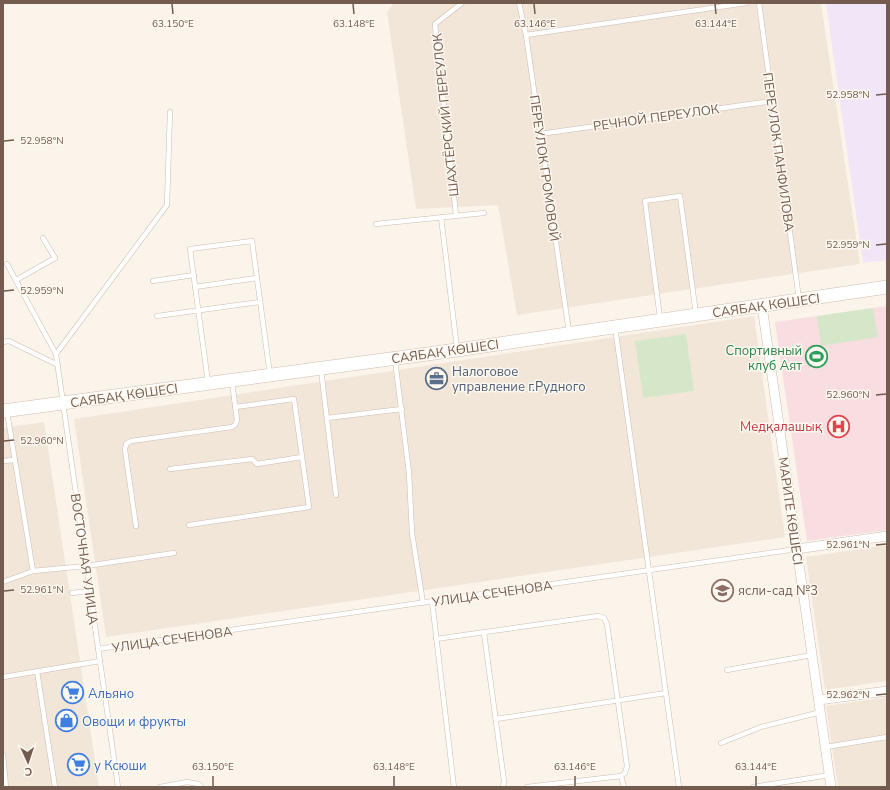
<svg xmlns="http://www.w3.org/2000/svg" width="890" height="790" font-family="'Nunito Sans',sans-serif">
	<rect width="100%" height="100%" fill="#fbf4ea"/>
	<g fill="#f2e6d9">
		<polygon points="394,3 821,3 860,264 517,315 498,205 416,209 387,12"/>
		<polygon points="754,316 785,537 106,637 74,419"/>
		<polygon points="44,422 99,787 3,787 3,428"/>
		<polygon points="887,545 887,681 825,690 806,557"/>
		<polygon points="887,697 887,787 838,787 826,706"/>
	</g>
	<polygon fill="#f1e6f7" points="826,3 887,3 887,260 863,263"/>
	<polygon fill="#f8dee1" points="887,306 887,530 807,541 775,322"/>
	<g fill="#d6e7c9">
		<polygon points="873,308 878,337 821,346 817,316"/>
		<polygon points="686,334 694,391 643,398 635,341"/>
	</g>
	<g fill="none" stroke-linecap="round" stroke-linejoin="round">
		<defs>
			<g id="lane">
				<polyline points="519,3 526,35 569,332"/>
				<polyline points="759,3 799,299"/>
				<polyline points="526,35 746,3"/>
				<polyline points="540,134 772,101"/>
				<polyline points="456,215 435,24 462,3"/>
				<polyline points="441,217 457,348"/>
				<polyline points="376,224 484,213"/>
				<polyline points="7,264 56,354 118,787"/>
				<polyline points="16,280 55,258 43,238"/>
				<polyline points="153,281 194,275"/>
				<polyline points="195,287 257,278"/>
				<polyline points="157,316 260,302"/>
				<polyline points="660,318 645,201 680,196 696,314"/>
				<polyline points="615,327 679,787"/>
				<polyline points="3,342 9,341 58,365"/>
				<polyline points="56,354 167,205 170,112"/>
				<polyline points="395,360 409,473 412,533 423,603"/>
				<polyline points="321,370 336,495"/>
				<polyline points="208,382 190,249 252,241 270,375"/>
				<polyline points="7,412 33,571"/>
				<polyline points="327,418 402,409"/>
				<polyline points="3,461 15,460"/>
				<polyline points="170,469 252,459 257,464 302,457"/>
				<polyline points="189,525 309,507 294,399 235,407"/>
				<polyline points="136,526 125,450 126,444 131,441 232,427 235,425 237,420 232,382"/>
				<polyline points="3,582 33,571 86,566 174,553"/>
				<polyline points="72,593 90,591"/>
				<polyline points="432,601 454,787"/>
				<polyline points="484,633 504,781 503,787"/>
				<polyline points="436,639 598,616 604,618 607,624 627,766 625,773 621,776 527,787"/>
				<polyline points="98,649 797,549"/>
				<polyline points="727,670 812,655"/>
				<polyline points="37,671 55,787"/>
				<polyline points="3,677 100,661"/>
				<polyline points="496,719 666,693"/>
				<polyline points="721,743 761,727 821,712"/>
				<polyline points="826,747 887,737"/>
				<polyline points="3,755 6,787"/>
				<polyline points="621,776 624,787"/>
				<polyline points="160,787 187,782 199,784 201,787"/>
				<polyline points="753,787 830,775"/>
			</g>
			<g id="street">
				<polyline points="762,306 831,787"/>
				<polyline points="797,549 887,536"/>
				<polyline points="819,700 887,691"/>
			</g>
			<polyline id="secondary" points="3,411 457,350 887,287"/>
		</defs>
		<use href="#lane" stroke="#ccbcb1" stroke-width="5.5"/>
		<use href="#street" stroke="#ccbcb1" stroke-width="10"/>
		<use href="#secondary" stroke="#cebdae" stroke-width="14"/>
		<use href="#lane" stroke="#fff" stroke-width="4.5"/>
		<use href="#street" stroke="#fff" stroke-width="9"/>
		<use href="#secondary" stroke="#fff" stroke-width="13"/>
	</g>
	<path fill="none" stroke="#735c4f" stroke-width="1.5" d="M172 4 173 14M353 4 354 14M534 4 535 14M715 4 716 14M876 95 886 94M4 141 14 140M876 245 886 244M4 291 14 290M876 395 886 394M4 441 14 440M876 545 886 544M4 591 14 590M876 695 886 694M213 776V786M394 776V786M575 776V786M756 776V786"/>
	<defs>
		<symbol id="stadium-ring" viewBox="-11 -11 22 22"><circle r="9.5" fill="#fdf8f0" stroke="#2e9e5b" stroke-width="1.5"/><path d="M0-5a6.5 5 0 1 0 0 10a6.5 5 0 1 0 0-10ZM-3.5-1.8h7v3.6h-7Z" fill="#2e9e5b"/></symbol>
		<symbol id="office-ring" viewBox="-11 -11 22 22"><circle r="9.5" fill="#fdf8f0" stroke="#5c6f8a" stroke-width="1.5"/><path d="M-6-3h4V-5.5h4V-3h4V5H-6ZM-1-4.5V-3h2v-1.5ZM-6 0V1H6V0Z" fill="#5c6f8a"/></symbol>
		<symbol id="hospital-ring" viewBox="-11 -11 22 22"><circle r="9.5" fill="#fdf8f0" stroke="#e0444e" stroke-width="1.5"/><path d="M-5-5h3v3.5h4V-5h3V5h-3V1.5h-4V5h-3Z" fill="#e0444e"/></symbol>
		<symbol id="school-ring" viewBox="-11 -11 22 22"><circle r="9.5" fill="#fdf8f0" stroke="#8d6e63" stroke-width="1.5"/><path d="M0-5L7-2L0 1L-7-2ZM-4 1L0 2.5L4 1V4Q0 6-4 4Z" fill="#8d6e63"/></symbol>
		<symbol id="supermarket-ring" viewBox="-11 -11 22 22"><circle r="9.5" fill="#fdf8f0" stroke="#3f7fe0" stroke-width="1.5"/><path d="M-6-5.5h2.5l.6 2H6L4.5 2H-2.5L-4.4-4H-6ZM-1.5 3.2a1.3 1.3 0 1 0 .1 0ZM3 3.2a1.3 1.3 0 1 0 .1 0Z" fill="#3f7fe0"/></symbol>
		<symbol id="shop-ring" viewBox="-11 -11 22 22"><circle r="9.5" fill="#fdf8f0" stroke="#3f7fe0" stroke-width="1.5"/><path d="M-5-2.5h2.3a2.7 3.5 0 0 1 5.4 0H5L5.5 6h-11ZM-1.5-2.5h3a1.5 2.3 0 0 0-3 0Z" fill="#3f7fe0"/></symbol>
	</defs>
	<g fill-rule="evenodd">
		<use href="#stadium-ring" x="804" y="344" width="25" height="25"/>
		<use href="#office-ring" x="424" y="366" width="25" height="25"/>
		<use href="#hospital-ring" x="826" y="414" width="25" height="25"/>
		<use href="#school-ring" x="710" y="578" width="25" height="25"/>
		<use href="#supermarket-ring" x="60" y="680" width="25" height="25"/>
		<use href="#shop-ring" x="54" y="708" width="25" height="25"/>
		<use href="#supermarket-ring" x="66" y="752" width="25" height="25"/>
	</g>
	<g text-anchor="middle" stroke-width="3" stroke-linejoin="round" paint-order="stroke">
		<g font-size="13" fill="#735c4f" stroke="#fdf8f0">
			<text transform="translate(445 115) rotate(-96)" y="5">ШАХТЁРСКИЙ ПЕРЕУЛОК</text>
			<text transform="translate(656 117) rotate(-8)" y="5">РЕЧНОЙ ПЕРЕУЛОК</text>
			<text transform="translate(779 152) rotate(82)" y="5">ПЕРЕУЛОК ПАНФИЛОВА</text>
			<text transform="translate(545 168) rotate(82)" y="5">ПЕРЕУЛОК ГРОМОВОЙ</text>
			<text transform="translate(766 305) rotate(-8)" y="5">САЯБАҚ КӨШЕСІ</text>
			<text transform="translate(445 351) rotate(-8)" y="5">САЯБАҚ КӨШЕСІ</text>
			<text transform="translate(124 395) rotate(-8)" y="5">САЯБАҚ КӨШЕСІ</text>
			<text transform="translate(791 511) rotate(82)" y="5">МАРИТЕ КӨШЕСІ</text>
			<text transform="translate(85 559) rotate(82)" y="5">ВОСТОЧНАЯ УЛИЦА</text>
			<text transform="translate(492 593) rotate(-8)" y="5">УЛИЦА СЕЧЕНОВА</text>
			<text transform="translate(172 639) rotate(-8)" y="5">УЛИЦА СЕЧЕНОВА</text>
		</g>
		<g font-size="13" fill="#27864d" stroke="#fdf8f0" text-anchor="end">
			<text x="802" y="355">Спортивный<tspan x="802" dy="15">клуб Аят</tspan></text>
		</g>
		<g font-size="13" fill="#4e5e75" stroke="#fdf8f0" text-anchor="start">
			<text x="452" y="376">Налоговое<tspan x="452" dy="15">управление г.Рудного</tspan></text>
		</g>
		<g font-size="13" fill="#be3a42" stroke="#fdf8f0" text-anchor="end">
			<text x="822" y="431">Медқалашық</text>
		</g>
		<g font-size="13" fill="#785e54" stroke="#fdf8f0" text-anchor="start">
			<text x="738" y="595">ясли-сад №3</text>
		</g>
		<g font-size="13" fill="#366cbe" stroke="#fdf8f0" text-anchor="start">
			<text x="88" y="698">Альяно</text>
			<text x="82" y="726">Овощи и фрукты</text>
			<text x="94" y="770">у Ксюши</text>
		</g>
	</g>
	<g font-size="10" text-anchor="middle" fill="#735c4f" stroke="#fdf8f0" stroke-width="3" stroke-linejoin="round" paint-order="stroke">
		<text x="173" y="27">63.150°E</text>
		<text x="354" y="27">63.148°E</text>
		<text x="535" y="27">63.146°E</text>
		<text x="716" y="27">63.144°E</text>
		<text x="848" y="98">52.958°N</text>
		<text x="42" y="144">52.958°N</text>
		<text x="848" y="248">52.959°N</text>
		<text x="42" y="294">52.959°N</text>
		<text x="848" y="398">52.960°N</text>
		<text x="42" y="444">52.960°N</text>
		<text x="848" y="548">52.961°N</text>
		<text x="42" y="593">52.961°N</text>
		<text x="848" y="698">52.962°N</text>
		<text x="213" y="770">63.150°E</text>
		<text x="394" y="770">63.148°E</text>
		<text x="575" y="770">63.146°E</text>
		<text x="756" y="770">63.144°E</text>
	</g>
	<rect width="890" height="790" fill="none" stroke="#735c4f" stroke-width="8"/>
	<g transform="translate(28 762) rotate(177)" stroke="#fdf8f0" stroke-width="3" paint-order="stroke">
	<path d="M0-3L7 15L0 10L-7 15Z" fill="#735c4f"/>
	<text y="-6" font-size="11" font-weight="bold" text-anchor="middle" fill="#735c4f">С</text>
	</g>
</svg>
